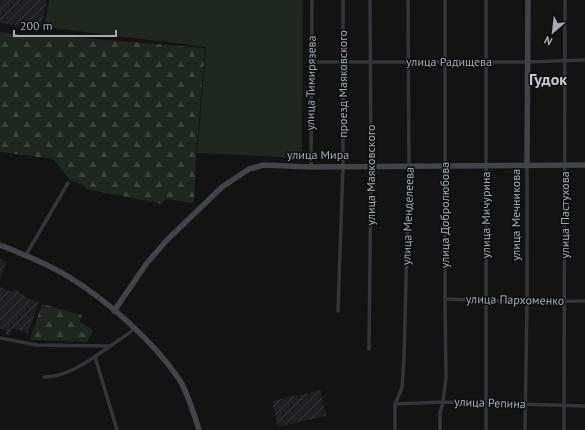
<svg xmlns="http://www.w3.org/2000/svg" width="585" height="430" font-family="'PT Sans',sans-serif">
	<defs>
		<pattern id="industrial-furrows" width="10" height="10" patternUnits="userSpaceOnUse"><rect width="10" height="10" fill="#1f1f21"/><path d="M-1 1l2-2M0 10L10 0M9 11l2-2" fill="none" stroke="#3d3d3f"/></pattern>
		<pattern id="forest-firs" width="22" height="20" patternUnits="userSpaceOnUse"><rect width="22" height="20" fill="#1f2720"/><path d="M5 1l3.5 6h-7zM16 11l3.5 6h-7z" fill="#3d443e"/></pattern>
	</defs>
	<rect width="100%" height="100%" fill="#131314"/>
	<g fill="url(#industrial-furrows)">
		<polygon points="0,0 47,0 41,28 0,23"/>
		<polygon points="0,259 6,262 0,279"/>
		<polygon points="0,287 13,292 14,288 29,299 39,302 28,333 12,328 9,336 5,334 6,331 0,328"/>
		<polygon points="321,390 326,416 278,427 272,401"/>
	</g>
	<g fill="url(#forest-firs)">
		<polygon points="0,32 38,37 45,35 205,48 196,155 194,203 165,199 162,204 86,189 85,186 71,181 53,159 0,152"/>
		<polygon points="42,304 82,315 80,322 93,330 87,342 30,340"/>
	</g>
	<polygon fill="#1f2720" points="49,0 303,0 302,158 197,153 206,47 44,27"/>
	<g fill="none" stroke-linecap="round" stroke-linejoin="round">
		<g stroke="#343539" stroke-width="3.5">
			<polyline points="312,62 528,62 585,60"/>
			<polyline points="311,167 312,0"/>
			<polyline points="26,255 68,183"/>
			<polyline points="445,299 527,302 585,301"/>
			<polyline points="338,311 343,166 343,0"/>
			<polyline points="0,338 37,345 109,346"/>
			<polyline points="369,349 371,166 370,0"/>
			<polyline points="95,357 117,430"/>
			<path d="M44 377C68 377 90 360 109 347 117 341 126 336 134 329"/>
			<polyline points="395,404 443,402 585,406"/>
			<polyline points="395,430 395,404 402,388 404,358 409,166 408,0"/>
			<polyline points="440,430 440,413 443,402 446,378 445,299 445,0"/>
			<polyline points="486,430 486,0"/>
			<polyline points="525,430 527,302 527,165"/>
			<polyline points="564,430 565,0"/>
		</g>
		<g stroke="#424449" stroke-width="5.5">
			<polyline points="527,165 528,0"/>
			<path d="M0 245C23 254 48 264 69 277 108 301 153 341 179 379 188 393 194 414 199 430"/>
			<polyline points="114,311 147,263 167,240 222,187 249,169 264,165 311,167 585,165"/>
		</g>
	</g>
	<g text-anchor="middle" stroke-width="3" stroke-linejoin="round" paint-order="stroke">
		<g font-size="12" fill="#a5abb4" stroke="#0e0e0f">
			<text x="449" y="66">улица Радищева</text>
			<text transform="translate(311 83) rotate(-89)" y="4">улица Тимирязева</text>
			<text transform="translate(343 84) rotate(-90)" y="4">проезд Маяковского</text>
			<text x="318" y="159">улица Мира</text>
			<text transform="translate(371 175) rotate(-90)" y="4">улица Маяковского</text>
			<text transform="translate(445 215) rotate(-90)" y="4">улица Добролюбова</text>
			<text transform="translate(486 215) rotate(-90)" y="4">улица Мичурина</text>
			<text transform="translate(516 215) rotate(-90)" y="4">улица Мечникова</text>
			<text transform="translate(565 215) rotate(-90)" y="4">улица Пастухова</text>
			<text transform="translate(408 216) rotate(-88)" y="4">улица Менделеева</text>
			<text transform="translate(515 300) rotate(1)" y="4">улица Пархоменко</text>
			<text transform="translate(490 403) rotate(2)" y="4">улица Репина</text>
		</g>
		<g font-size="16" font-weight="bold" fill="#c6c9d0" stroke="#0e0e0f">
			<text x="548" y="85">Гудок</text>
		</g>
	</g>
	<g transform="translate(553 32) rotate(208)" stroke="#0e0e0f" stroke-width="3" paint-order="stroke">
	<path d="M0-3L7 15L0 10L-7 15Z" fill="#a5abb4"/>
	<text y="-6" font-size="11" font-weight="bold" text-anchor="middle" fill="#a5abb4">N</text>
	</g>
	<path d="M14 30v6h102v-6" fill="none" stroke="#a5abb4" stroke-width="2"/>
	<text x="20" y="30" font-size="12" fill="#a5abb4" stroke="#0e0e0f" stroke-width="3" paint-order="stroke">200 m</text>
</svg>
